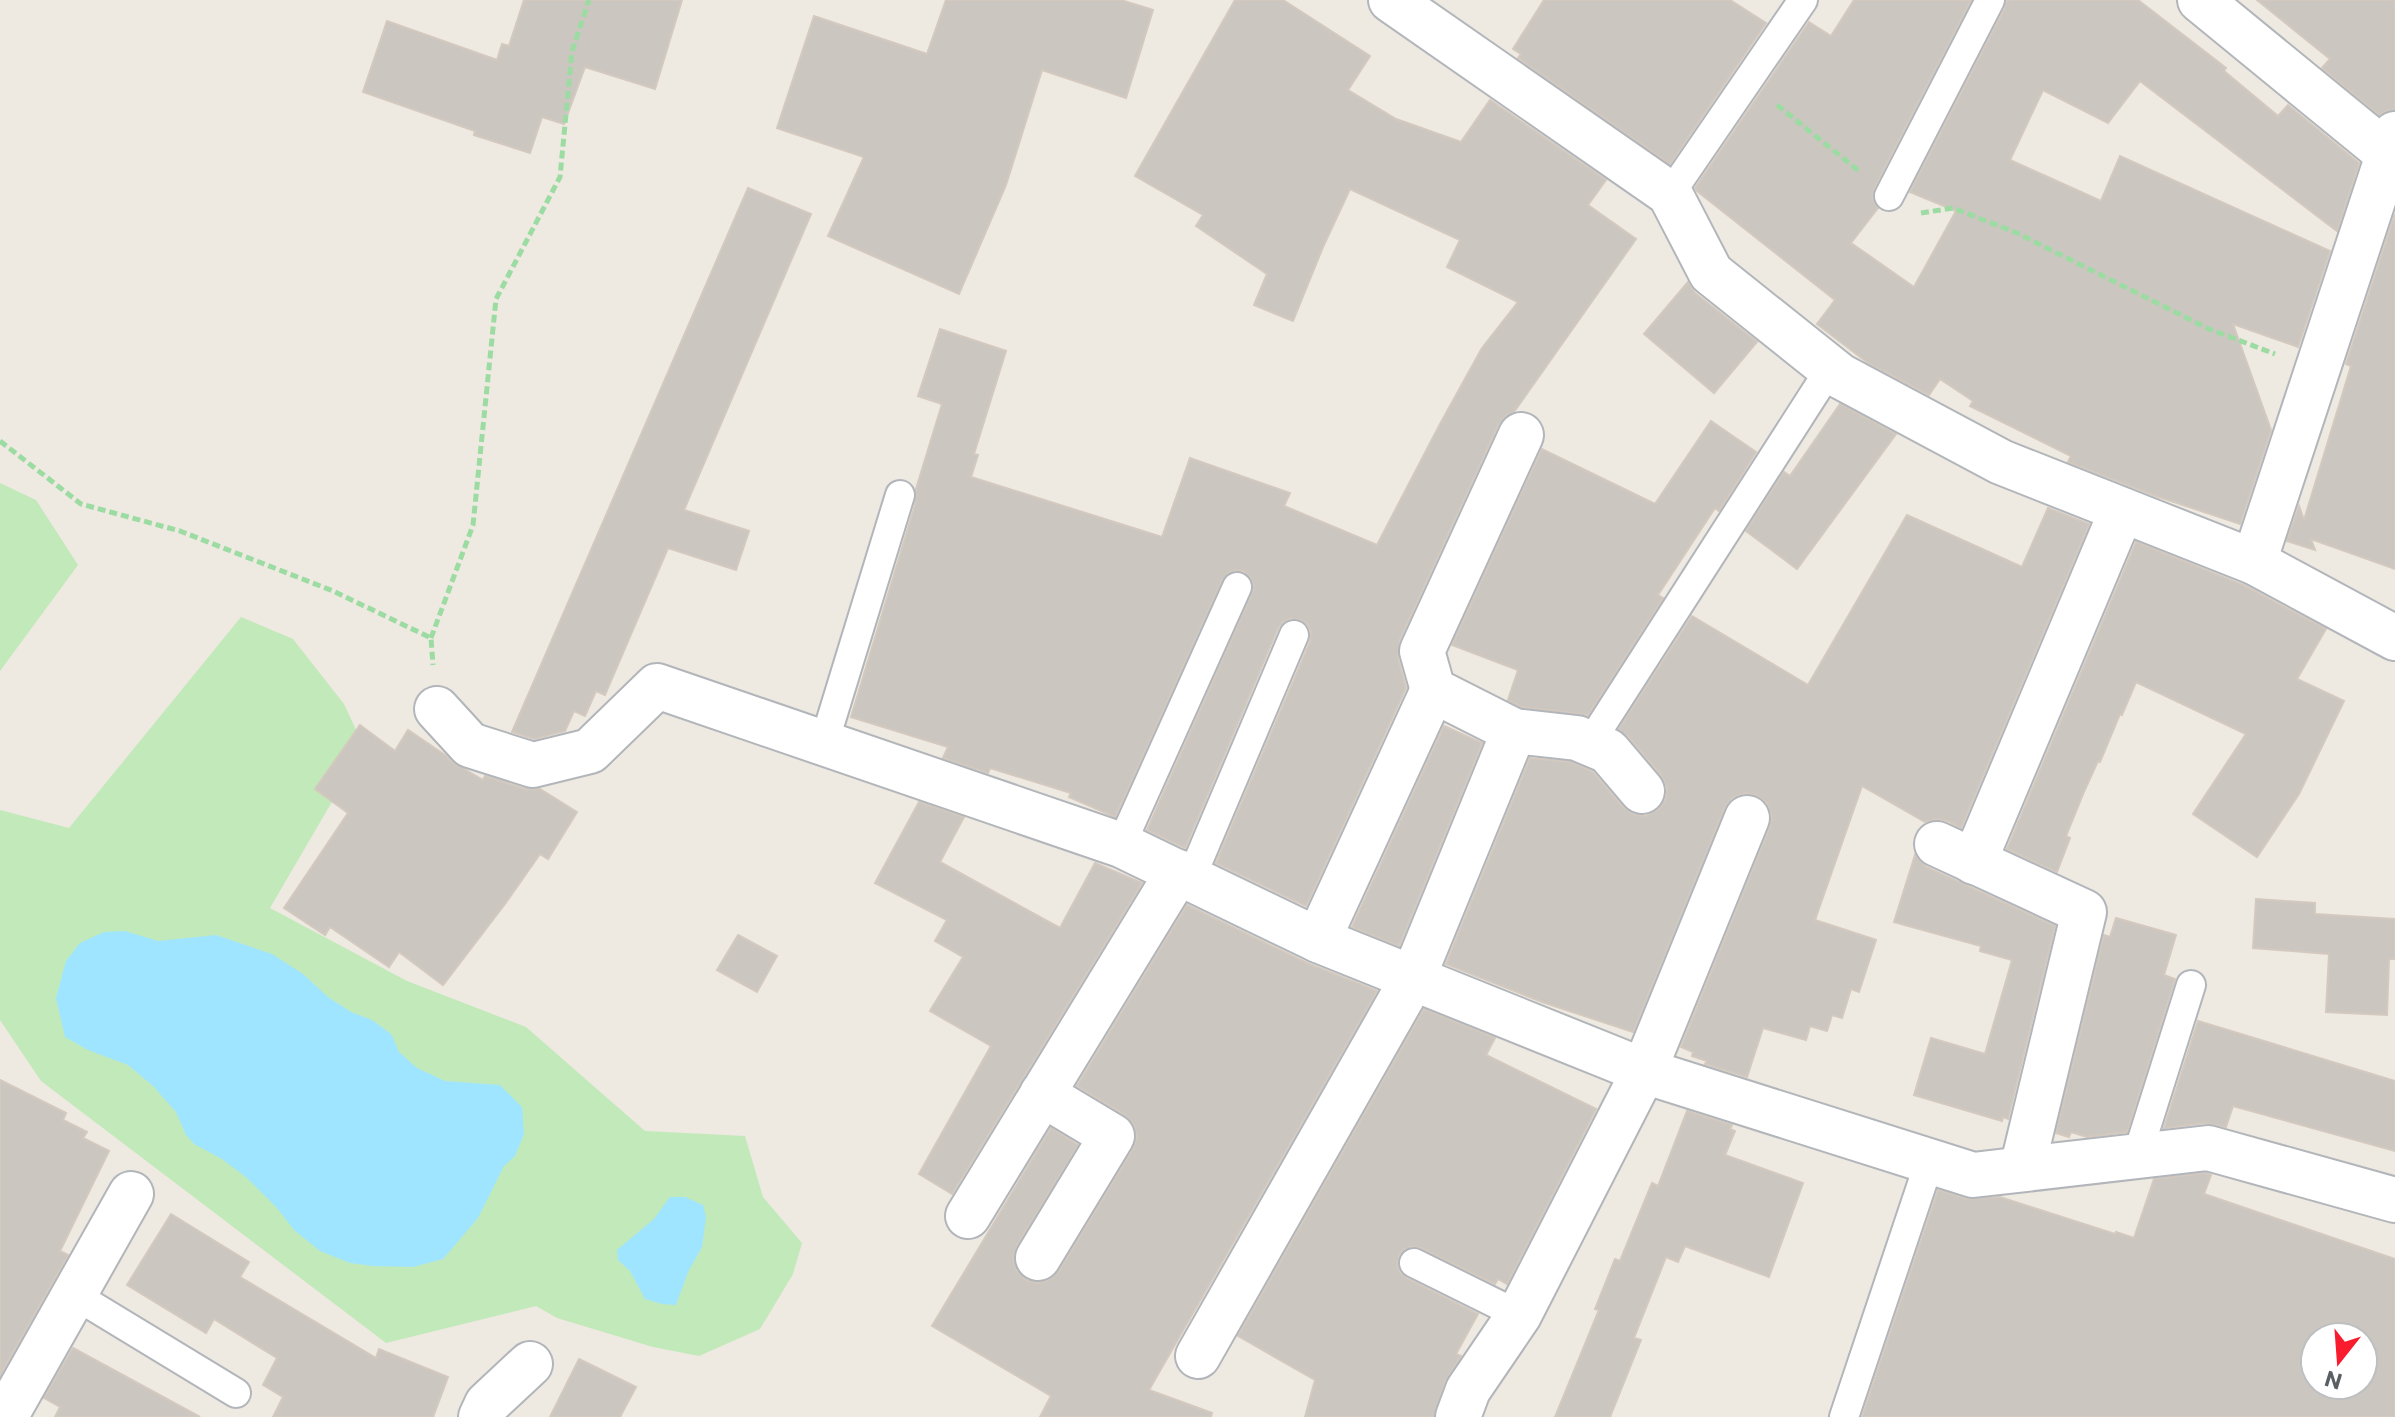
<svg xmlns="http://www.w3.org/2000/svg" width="2395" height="1417" font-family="Commissioner,sans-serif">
	<rect width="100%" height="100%" fill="#eee9e1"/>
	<g fill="#c2e9ba">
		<polygon points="0,483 36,500 78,565 0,671"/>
		<polygon points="241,617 293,639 344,704 364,747 270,908 407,981 526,1027 645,1131 745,1136 763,1197 802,1243 793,1274 760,1329 699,1356 653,1347 557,1318 536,1306 386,1343 41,1081 0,1020 0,810 69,828"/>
	</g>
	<g fill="#a0e5ff">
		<polygon points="125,931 158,941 216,935 272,954 303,974 328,997 351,1012 372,1020 391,1034 399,1052 417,1068 445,1081 500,1085 522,1107 524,1134 515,1156 504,1166 478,1218 443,1259 413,1267 373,1266 350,1263 320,1251 294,1230 277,1208 247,1178 222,1159 194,1144 186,1135 176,1112 153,1086 128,1065 88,1050 65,1037 56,998 66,961 80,943 104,932"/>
		<polygon points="670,1197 685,1197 703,1205 706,1217 702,1247 688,1272 676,1305 662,1304 645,1299 630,1271 618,1260 617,1250 654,1219"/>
	</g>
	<g fill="#cbc6c0" stroke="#d3c9bf" stroke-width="2" fill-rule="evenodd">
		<polygon points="524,0 682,0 655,89 585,67 564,124 542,117 530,153 474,135 475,131 363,92 387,21 497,60 502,44 509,46"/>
		<polygon points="946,0 1121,0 1153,10 1126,98 1042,70 1006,185 959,294 828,236 864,157 777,128 814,16 927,54"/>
		<polygon points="1235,0 1283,0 1370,56 1348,90 1396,119 1461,142 1490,100 1606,180 1588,205 1636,239 1514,412 1506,415 1498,425 1399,641 1398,658 1406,688 1306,906 1216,863 1310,642 1311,632 1308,625 1301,620 1291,618 1283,622 1278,628 1185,848 1147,830 1252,594 1254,586 1251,578 1243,571 1235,570 1228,573 1222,580 1115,817 1069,797 1071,793 990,768 988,773 943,758 948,747 851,717 915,505 916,489 942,404 918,396 940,329 1006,351 974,454 978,455 971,477 1162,537 1190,458 1290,493 1284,506 1377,545 1440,424 1482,348 1518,302 1447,267 1460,240 1350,189 1323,247 1293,321 1254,305 1267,274 1196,226 1203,215 1135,176"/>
		<polygon points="1544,0 1730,0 1766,23 1670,164 1518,58 1521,54 1513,49"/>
		<polygon points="1854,0 1971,0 1874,188 1872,198 1878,208 1851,243 1914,287 1956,211 1910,192 2005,8 2007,0 2138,0 2226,68 2224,71 2278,116 2288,105 2359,163 2337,231 2140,81 2108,123 2043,90 2010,160 2101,201 2120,156 2330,251 2298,347 2233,324 2271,430 2240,524 2156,496 2068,462 2071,456 1970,406 1973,401 1940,379 1929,395 1868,363 1817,324 1835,300 1697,191 1695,188 1809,22 1831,36"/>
		<polygon points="2257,0 2395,0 2395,110 2389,110 2379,115 2322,68 2330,59"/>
		<polygon points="748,188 811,214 684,510 749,531 736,570 668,548 605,695 596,691 585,716 574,711 565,731 534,739 512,732"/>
		<polygon points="2395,214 2395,569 2311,539 2315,550 2287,541 2299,506 2304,520 2351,366 2346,364"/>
		<polygon points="1688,282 1695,293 1757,342 1714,393 1644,334"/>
		<polygon points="1840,404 1896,434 1797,569 1746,531 1784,472 1790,476"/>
		<polygon points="1711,421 1756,452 1719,511 1715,508 1658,595 1663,598 1588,715 1521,707 1508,700 1518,670 1452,645 1542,449 1655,504"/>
		<polygon points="2048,508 2089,524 1961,828 1948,821 1936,819 1925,822 1862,786 1815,920 1876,940 1859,992 1851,989 1842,1018 1832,1015 1827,1031 1810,1026 1806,1040 1763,1028 1747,1077 1705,1064 1707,1061 1692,1056 1693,1052 1681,1047 1770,827 1772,815 1767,803 1756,795 1744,793 1732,798 1724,809 1633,1032 1542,1002 1446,964 1530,758 1571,762 1593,772 1623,807 1633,814 1646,816 1659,809 1666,799 1667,787 1661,775 1627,735 1619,729 1692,616 1808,685 1907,515 2022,567"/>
		<polygon points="2136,542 2243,585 2326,629 2297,679 2344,701 2299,794 2257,857 2193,814 2246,734 2136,682 2122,715 2120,714 2100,762 2098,761 2083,794 2066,836 2070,838 2057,872 2007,849"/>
		<polygon points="360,725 395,751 408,730 445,755 452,762 483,780 485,776 525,789 540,789 577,812 548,859 540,854 505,904 443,985 399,952 389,967 330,927 325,935 284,908 348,813 315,789"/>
		<polygon points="1444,726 1482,743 1399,946 1352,927"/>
		<polygon points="919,802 964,817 940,862 1060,928 1095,863 1142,883 952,1194 919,1174 991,1046 930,1011 963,957 935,941 947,920 875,883"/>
		<polygon points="1915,855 1926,867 2055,926 2008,1119 2003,1117 2002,1121 1914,1095 1931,1038 1985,1054 2012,960 1980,951 1981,946 1894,922"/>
		<polygon points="2256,899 2315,903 2315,914 2395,919 2395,959 2389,959 2387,1015 2326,1012 2329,954 2253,948"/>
		<polygon points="1187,905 1307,963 1377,991 1149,1390 1212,1413 1211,1417 1040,1417 1051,1396 932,1326 1051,1128 1078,1145 1017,1245 1013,1258 1017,1271 1026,1280 1037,1283 1049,1280 1059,1271 1133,1149 1137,1137 1134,1125 1125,1115 1077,1086"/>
		<polygon points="2116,918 2176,935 2164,975 2175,979 2127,1132 2087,1137 2071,1132 2069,1137 2056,1133 2104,935 2110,937"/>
		<polygon points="738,935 777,956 757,992 717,970"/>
		<polygon points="1424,1009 1495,1038 1486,1055 1596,1109 1507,1284 1498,1279 1495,1284 1421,1248 1412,1246 1404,1249 1399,1255 1397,1265 1400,1273 1406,1278 1478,1314 1456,1354 1461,1356 1445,1381 1434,1417 1305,1417 1315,1380 1238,1336"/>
		<polygon points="2198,1021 2395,1081 2395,1151 2233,1106 2226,1127 2205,1123 2164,1128"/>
		<polygon points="0,1080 66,1113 63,1120 87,1132 83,1138 109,1151 60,1251 68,1255 0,1375"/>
		<polygon points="1687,1111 1732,1125 1730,1129 1735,1131 1725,1155 1803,1183 1769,1277 1685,1246 1678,1262 1666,1257 1634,1338 1641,1340 1610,1417 1555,1417 1599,1310 1595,1309 1615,1259 1620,1261 1652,1183 1658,1186"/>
		<path d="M2206 1173 2211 1175 2204 1194 2395 1259V1417H1862L1938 1190 1966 1199 2000 1197 2115 1234 2116 1232 2134 1238 2154 1179ZM2315 1337H2363V1385H2315Z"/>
		<polygon points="171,1214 249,1262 240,1277 376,1358 379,1349 448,1377 433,1417 273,1417 283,1397 263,1385 277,1358 214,1319 206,1333 127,1285"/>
		<polygon points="73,1348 200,1417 55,1417 60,1407 44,1398"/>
		<polygon points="579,1359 636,1387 620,1417 550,1417"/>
	</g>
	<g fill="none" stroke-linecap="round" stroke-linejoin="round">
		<defs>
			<g id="service">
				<polyline points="1670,194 1803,0"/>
				<polyline points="1889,196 1990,0"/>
				<polyline points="824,743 900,495"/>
				<polyline points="1590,743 1830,369"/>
				<polyline points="1121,845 1237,587"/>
				<polyline points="1191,878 1294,635"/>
				<polyline points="2137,1156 2191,985"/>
				<polyline points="1414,1263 1519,1315"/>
				<polyline points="73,1294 236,1393"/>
				<polyline points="1844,1417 1930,1160"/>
			</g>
			<g id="minor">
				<polyline points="1391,0 1670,194 1711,273 1840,376 2001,462 2254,562 2395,638"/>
				<polyline points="2200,0 2388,154"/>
				<polyline points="1521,435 1422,651 1433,690 1514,731 1577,738 1608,751 1642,791"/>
				<polyline points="2254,562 2395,134"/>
				<polyline points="437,709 470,745 533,765 590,751 657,686 1121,845 1318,940 1644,1071 1973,1175 2208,1148 2395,1200"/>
				<polyline points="1937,844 2084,912 2022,1169"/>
				<polyline points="1974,862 2122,510"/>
				<polyline points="1318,940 1433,690"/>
				<polyline points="968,1216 1178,872"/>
				<polyline points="1038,1258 1112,1136 1042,1094"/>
				<polyline points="1198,1356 1413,978 1514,731"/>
				<polyline points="5,1417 131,1194"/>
				<polyline points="481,1417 487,1404 530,1364"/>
				<polyline points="1458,1417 1468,1390 1519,1315 1644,1071 1747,818"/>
			</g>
		</defs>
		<use href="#service" stroke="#b2b6ba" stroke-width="32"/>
		<use href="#minor" stroke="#b2b6ba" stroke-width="48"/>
		<g stroke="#9cdca2" stroke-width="5" stroke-dasharray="8 4" stroke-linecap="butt">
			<polyline points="1777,105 1859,171"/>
			<polyline points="1921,213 1953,208 2017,233 2209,329 2275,354"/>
			<polyline points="0,441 81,504 180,531 333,591 431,638 433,665"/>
			<polyline points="431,638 473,525 496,299 560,177 572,51 589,0"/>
		</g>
		<use href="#service" stroke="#fff" stroke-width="28"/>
		<use href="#minor" stroke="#fff" stroke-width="44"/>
	</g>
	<g transform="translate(2339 1361) rotate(197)"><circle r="38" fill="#ffffff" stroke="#bdbfc1" stroke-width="2"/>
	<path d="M0-6L14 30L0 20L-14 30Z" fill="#f91b2e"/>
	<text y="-12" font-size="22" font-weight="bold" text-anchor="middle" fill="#595f63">N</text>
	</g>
</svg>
